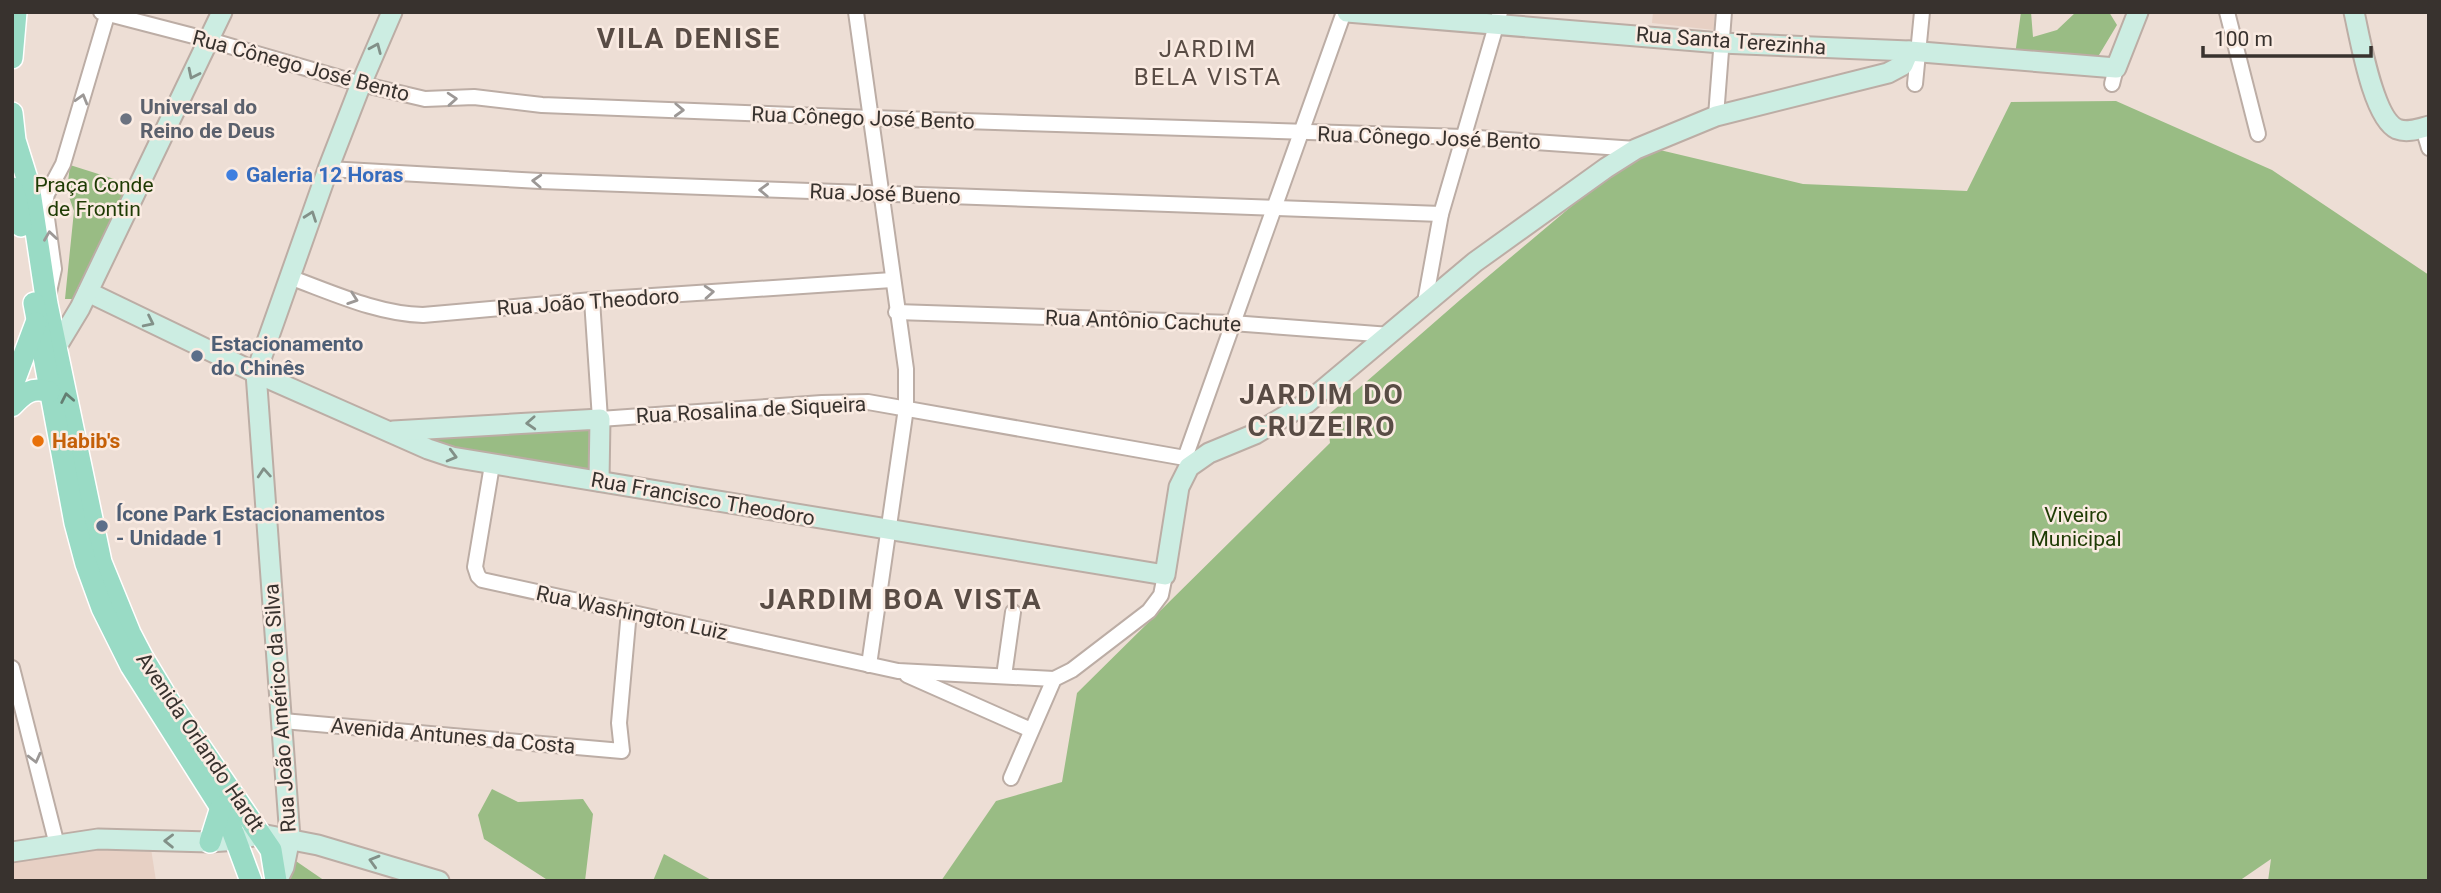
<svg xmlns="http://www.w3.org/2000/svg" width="2441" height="893" font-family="Roboto,sans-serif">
	<rect width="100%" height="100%" fill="#edded5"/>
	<g fill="#e7d0c4">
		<polygon points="1653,12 1715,12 1714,30 1652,23"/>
		<polygon points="150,842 156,881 12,881 12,854"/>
	</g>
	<g fill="#99bc84">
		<polygon points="2021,12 2031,12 2033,37 2057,30 2076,12 2109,12 2117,25 2096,60 2015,55"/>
		<polygon points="2116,101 2272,170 2429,275 2429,881 2268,881 2271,859 2239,881 941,881 996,801 1062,782 1077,693 1330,443 1327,416 1460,300 1643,146 1803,184 1967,191 2011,102"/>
		<polygon points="70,165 130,184 90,262 77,299 65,299 74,211 67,191"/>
		<polygon points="592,429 589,473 436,445 436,437"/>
		<polygon points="492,789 518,802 583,799 593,814 585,881 549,881 484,839 478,815"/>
		<polygon points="664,854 713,881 653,881"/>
		<polygon points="290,857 325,881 289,881"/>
	</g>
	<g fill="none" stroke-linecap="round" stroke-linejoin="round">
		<defs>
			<g id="street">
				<polyline points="101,12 209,40 361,84 425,99 474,97 542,105 871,118 1463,137 1636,149"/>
				<polyline points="856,12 906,369 906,408 869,665"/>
				<polyline points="2227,12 2258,134"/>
				<polyline points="1915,84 1922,12"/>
				<polyline points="2112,84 2116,68"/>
				<polyline points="1716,116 1724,12"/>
				<polyline points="2423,128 2429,148"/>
				<polyline points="328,169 540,181 1441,214"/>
				<path d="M289 277C331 292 377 314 423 315L592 300 892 280"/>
				<polyline points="49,292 54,269 45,204 47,194 63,164 108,12"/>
				<polyline points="592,300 600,419 822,403 868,402 1185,458 1189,467"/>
				<polyline points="1425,302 1441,214 1500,12"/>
				<polyline points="896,312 1232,323 1390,335"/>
				<polyline points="1185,458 1344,12"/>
				<polyline points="492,465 475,567 478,576 482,580 898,671 1054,679"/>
				<polyline points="12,668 57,845"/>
				<polyline points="907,675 1031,730"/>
				<polyline points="1004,676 1013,612"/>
				<polyline points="283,721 622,751 619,723 629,611"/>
				<polyline points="1011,778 1054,679 1072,670 1149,611 1161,595 1165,575"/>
			</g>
			<g id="secondary">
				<polyline points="1347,12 1721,43 1909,51 2116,68 2138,12"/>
				<path d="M2354 12C2360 38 2373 118 2397 129 2407 133 2418 129 2429 126"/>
				<polyline points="88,292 256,373 428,449 452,457 1165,575 1179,487 1189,467 1209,453 1255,434 1307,403 1475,262 1606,168 1636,149 1716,116 1888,73 1903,65 1909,51"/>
				<polyline points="51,356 80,308 222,12"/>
				<polyline points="393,431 600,419 599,481"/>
				<polyline points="12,852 98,839 210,842 237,840 261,834 318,845 439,881"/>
				<polyline points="277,881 284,867 290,838 256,373 328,169 361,84 392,12"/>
			</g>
			<g id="primary">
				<polyline points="12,58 16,12"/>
				<polyline points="12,113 15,140 29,185 47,304 101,562 130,633 143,658 169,701 271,850 276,881"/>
				<polyline points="12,188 17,202 21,226"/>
				<polyline points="34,303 75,523 86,564 102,608 131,666 228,819 251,881"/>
				<polyline points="12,387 36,323"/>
				<path d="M12 406C23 394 32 386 49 392"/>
				<polyline points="210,842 221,807"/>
			</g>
		</defs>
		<use href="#street" stroke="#bcada5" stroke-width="18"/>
		<use href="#secondary" stroke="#bcada5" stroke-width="23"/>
		<use href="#primary" stroke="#fff" stroke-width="24"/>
		<use href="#street" stroke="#fff" stroke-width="14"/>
		<use href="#secondary" stroke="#ccede2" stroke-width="19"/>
		<use href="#primary" stroke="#99dbc5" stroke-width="21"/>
	</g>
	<defs><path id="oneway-chevron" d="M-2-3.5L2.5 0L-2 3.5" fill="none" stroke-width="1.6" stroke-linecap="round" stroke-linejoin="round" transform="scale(1.75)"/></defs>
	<g stroke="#829088">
		<use href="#oneway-chevron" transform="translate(376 48) rotate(-67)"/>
		<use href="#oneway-chevron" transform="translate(193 74) rotate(116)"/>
		<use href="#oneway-chevron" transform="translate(311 216) rotate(-70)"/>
		<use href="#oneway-chevron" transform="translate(149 322) rotate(26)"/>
		<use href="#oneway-chevron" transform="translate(531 423) rotate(177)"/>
		<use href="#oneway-chevron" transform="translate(452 456) rotate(15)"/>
		<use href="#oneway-chevron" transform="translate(264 473) rotate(-94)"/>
		<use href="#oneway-chevron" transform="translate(169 841) rotate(-179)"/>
		<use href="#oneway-chevron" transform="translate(374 861) rotate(-164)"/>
	</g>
	<g stroke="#9c9896">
		<use href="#oneway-chevron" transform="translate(82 99) rotate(-74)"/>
		<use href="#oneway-chevron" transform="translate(452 99) rotate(-4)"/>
		<use href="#oneway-chevron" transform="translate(679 110) rotate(2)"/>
		<use href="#oneway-chevron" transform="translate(537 181) rotate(-177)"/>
		<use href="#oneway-chevron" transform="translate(764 190) rotate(-178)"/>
		<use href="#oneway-chevron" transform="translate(50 236) rotate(-98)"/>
		<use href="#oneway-chevron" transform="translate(709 292) rotate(-4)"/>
		<use href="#oneway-chevron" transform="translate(353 299) rotate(19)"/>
		<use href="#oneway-chevron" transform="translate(35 758) rotate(76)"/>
	</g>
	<use stroke="#647e72" href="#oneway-chevron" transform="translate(67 398) rotate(-101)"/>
	<circle fill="#6b7280" stroke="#faebe2" stroke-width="2.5" cx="126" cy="119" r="7"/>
	<circle fill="#3f7fe0" stroke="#faebe2" stroke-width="2.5" cx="232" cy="175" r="7"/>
	<g fill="#5c6f8a" stroke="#faebe2" stroke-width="2.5">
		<circle cx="197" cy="356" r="7"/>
		<circle cx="102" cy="526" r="7"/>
	</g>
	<circle fill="#e8710a" stroke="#faebe2" stroke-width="2.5" cx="38" cy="441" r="7"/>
	<g text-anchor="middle" stroke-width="5" stroke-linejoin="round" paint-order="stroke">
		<g font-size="21" fill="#38322e" stroke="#faebe2">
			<text transform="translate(1731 41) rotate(4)" y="7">Rua Santa Terezinha</text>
			<text transform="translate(301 66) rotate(15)" y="7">Rua Cônego José Bento</text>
			<text transform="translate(863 118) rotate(2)" y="7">Rua Cônego José Bento</text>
			<text transform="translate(1429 138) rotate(2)" y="7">Rua Cônego José Bento</text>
			<text transform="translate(885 194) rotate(2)" y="7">Rua José Bueno</text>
			<text transform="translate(588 302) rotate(-4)" y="7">Rua João Theodoro</text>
			<text transform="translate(1143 321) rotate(2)" y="7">Rua Antônio Cachute</text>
			<text transform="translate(751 410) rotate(-3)" y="7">Rua Rosalina de Siqueira</text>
			<text transform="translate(703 499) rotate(10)" y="7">Rua Francisco Theodoro</text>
			<text transform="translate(632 613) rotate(12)" y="7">Rua Washington Luiz</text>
			<text transform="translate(280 708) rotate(-94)" y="7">Rua João Américo da Silva</text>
			<text transform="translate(453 736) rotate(5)" y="7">Avenida Antunes da Costa</text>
			<text transform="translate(200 742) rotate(56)" y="7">Avenida Orlando Hardt</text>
		</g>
		<g font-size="21" font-weight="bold" fill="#5b616d" stroke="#faebe2" text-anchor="start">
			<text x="140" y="114">Universal do<tspan x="140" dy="24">Reino de Deus</tspan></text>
		</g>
		<g font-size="21" font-weight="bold" fill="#366cbe" stroke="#faebe2" text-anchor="start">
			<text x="246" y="182">Galeria 12 Horas</text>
		</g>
		<g font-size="21" fill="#1e3b04" stroke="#faebe2">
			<text x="94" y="192">Praça Conde<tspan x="94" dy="24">de Frontin</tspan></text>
			<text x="2076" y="522">Viveiro<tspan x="2076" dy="24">Municipal</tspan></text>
		</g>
		<g font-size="21" font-weight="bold" fill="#4e5e75" stroke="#faebe2" text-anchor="start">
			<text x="211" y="351">Estacionamento<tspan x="211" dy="24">do Chinês</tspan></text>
			<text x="116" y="521">Ícone Park Estacionamentos<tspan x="116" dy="24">- Unidade 1</tspan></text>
		</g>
		<g font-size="21" font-weight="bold" fill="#c56008" stroke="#faebe2" text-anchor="start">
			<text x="52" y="448">Habib's</text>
		</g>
		<g font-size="24" letter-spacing="2" fill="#594c45" stroke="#faebe2">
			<text x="1208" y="57">JARDIM<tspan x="1208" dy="28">BELA VISTA</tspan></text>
		</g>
		<g font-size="28" font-weight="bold" letter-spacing="2" fill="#594c45" stroke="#faebe2">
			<text x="689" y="48">VILA DENISE</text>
			<text x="1322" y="404">JARDIM DO<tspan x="1322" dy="32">CRUZEIRO</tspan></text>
			<text x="901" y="609">JARDIM BOA VISTA</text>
		</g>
	</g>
	<rect width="2441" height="893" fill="none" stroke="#38322e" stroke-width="28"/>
	<path d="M2203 46v10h168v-10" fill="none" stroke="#38322e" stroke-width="3.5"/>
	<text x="2214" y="46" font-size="21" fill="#38322e" stroke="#faebe2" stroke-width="5" paint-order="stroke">100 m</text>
</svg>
